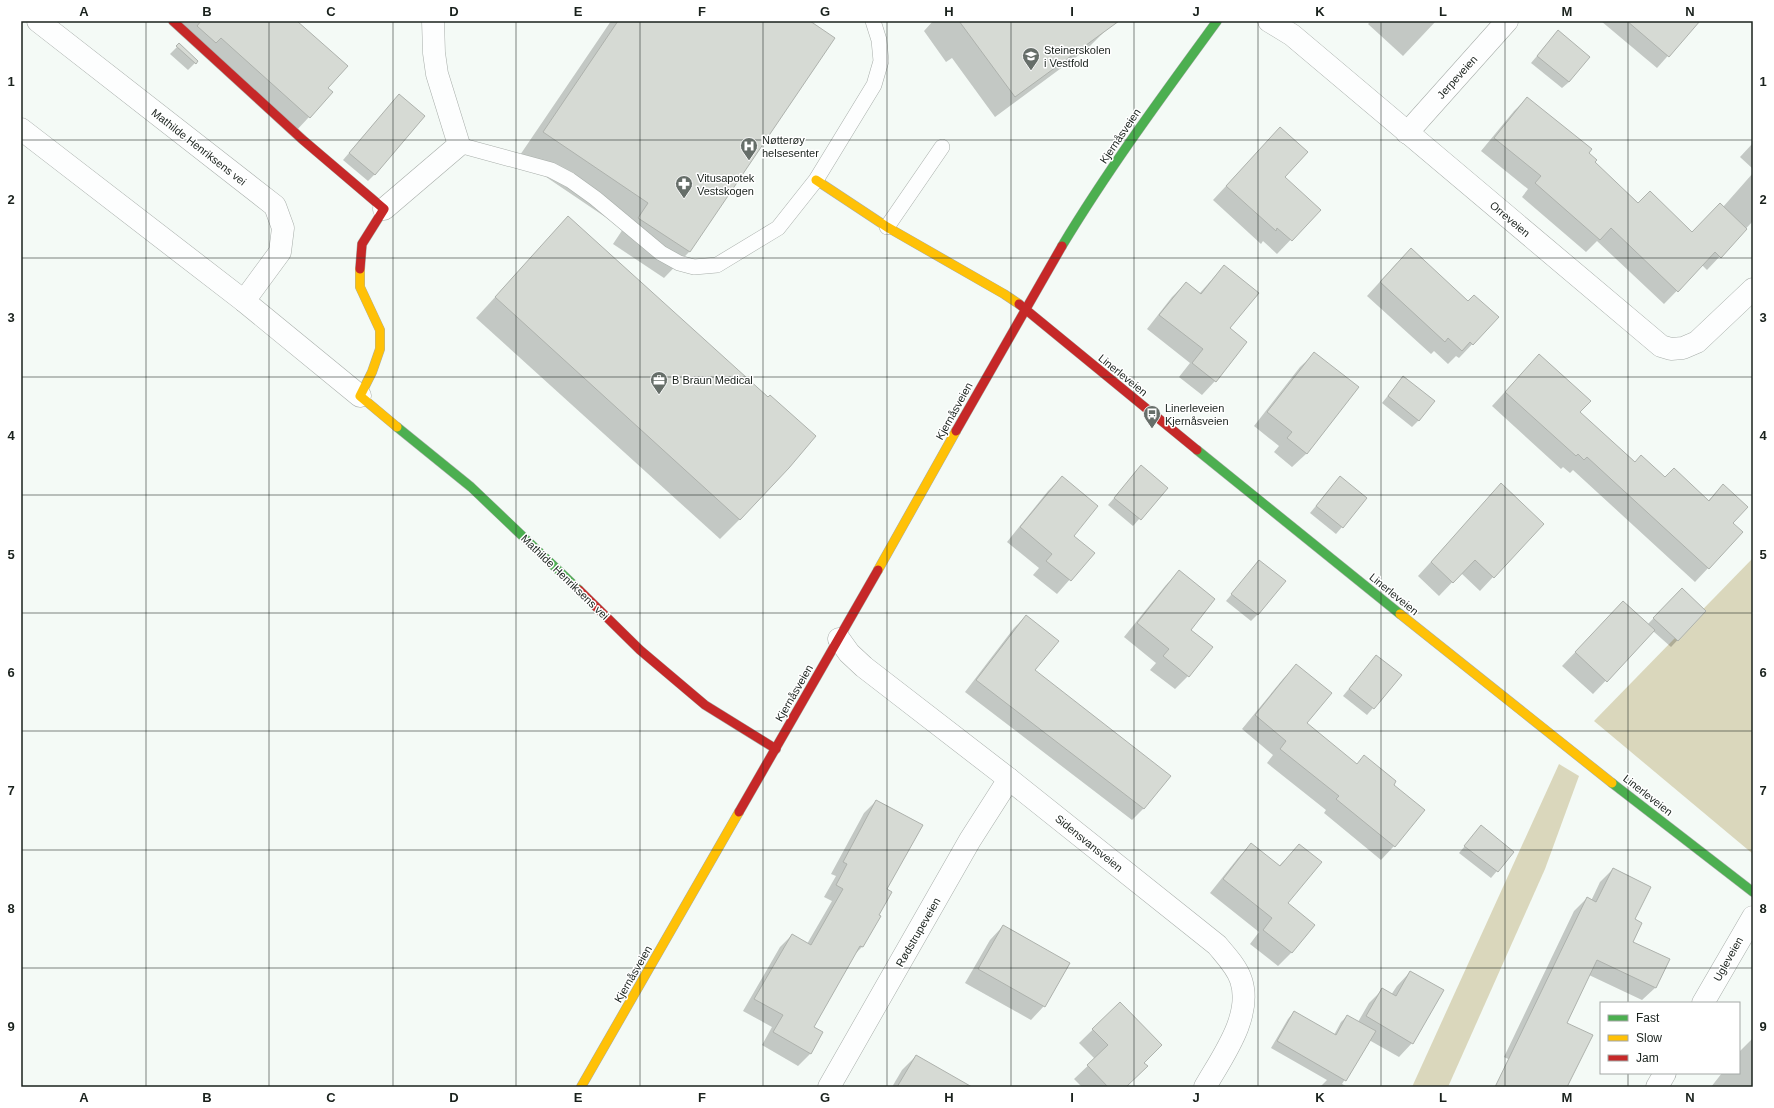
<svg xmlns="http://www.w3.org/2000/svg" width="1774" height="1108" font-family="Arial,sans-serif">
	<rect width="100%" height="100%" fill="#f4faf6"/>
	<g fill="#dad7bc">
		<polygon points="1753,558 1753,854 1594,721"/>
		<polygon points="1559,764 1579,776 1545,869 1448,1087 1412,1087"/>
	</g>
	<g fill="#0003">
		<polygon points="173,21 296,21 327,88 309,117 296,131"/>
		<polygon points="611,21 808,21 834,38 689,252 664,278 613,244 623,229 518,158"/>
		<polygon points="933,21 1101,21 1107,29 1087,49 995,117 952,58 946,62 924,31"/>
		<polygon points="1371,21 1436,21 1403,56 1368,24"/>
		<polygon points="1601,21 1699,21 1657,68"/>
		<polygon points="1558,31 1569,82 1562,88 1531,63"/>
		<polygon points="179,45 197,61 188,70 170,54"/>
		<polygon points="399,95 375,174 368,181 343,160"/>
		<polygon points="1527,98 1587,153 1594,163 1638,204 1692,233 1723,207 1753,173 1753,221 1707,270 1702,265 1664,304 1597,241 1586,252 1522,197 1528,189 1481,151 1514,111"/>
		<polygon points="1280,128 1284,177 1319,210 1277,254 1263,241 1261,244 1213,200"/>
		<polygon points="1753,143 1753,169 1740,157"/>
		<polygon points="568,217 740,519 720,539 476,318"/>
		<polygon points="1397,263 1468,303 1498,317 1459,358 1456,356 1448,364 1434,351 1431,354 1367,296"/>
		<polygon points="1224,266 1229,329 1215,381 1202,395 1179,377 1190,363 1147,329 1172,297 1186,283 1199,294"/>
		<polygon points="1314,354 1358,388 1306,454 1292,467 1274,452 1279,446 1254,426 1300,367"/>
		<polygon points="1539,355 1579,412 1635,463 1708,501 1723,485 1732,523 1742,532 1695,582 1573,470 1570,473 1563,467 1561,469 1492,406"/>
		<polygon points="1403,377 1419,420 1412,427 1382,403"/>
		<polygon points="1141,467 1166,488 1133,526 1108,505"/>
		<polygon points="1062,477 1072,536 1093,553 1057,594 1033,575 1039,568 1007,542 1048,491"/>
		<polygon points="1340,477 1342,527 1336,534 1310,513"/>
		<polygon points="1501,485 1493,577 1480,591 1461,573 1439,596 1418,576"/>
		<polygon points="1259,561 1258,614 1251,621 1226,601"/>
		<polygon points="1179,572 1190,630 1188,676 1175,689 1150,670 1156,663 1124,637 1166,585"/>
		<polygon points="1682,589 1705,611 1671,647 1653,631 1593,694 1562,666 1623,602 1647,625"/>
		<polygon points="1026,616 1034,670 1144,808 1132,820 965,692 1014,628"/>
		<polygon points="1370,663 1373,708 1367,715 1343,696"/>
		<polygon points="1296,666 1306,723 1357,765 1394,846 1381,860 1324,813 1326,810 1267,763 1273,755 1242,729 1283,679"/>
		<polygon points="876,801 886,890 862,947 854,955 812,1027 822,1032 810,1054 798,1066 762,1045 772,1027 743,1011 780,947 792,935 807,944 832,901 824,897 836,876 831,874 864,813"/>
		<polygon points="1481,827 1513,852 1491,878 1459,853"/>
		<polygon points="1251,844 1279,866 1299,845 1287,903 1314,925 1291,953 1278,966 1250,944 1259,932 1210,893 1238,858"/>
		<polygon points="1613,869 1634,920 1632,943 1655,988 1642,1000 1589,975 1565,1023 1561,1084 1504,1057 1574,911 1587,898 1591,901 1600,882"/>
		<polygon points="1003,926 1044,1006 1031,1020 965,983 990,940"/>
		<polygon points="1410,972 1412,1043 1399,1057 1369,1040 1342,1084 1348,1087 1320,1087 1327,1080 1271,1048 1288,1019 1294,1012 1334,1035 1341,1022 1347,1016 1358,1022 1369,1003 1382,990 1391,995 1397,986"/>
		<polygon points="1119,1004 1143,1063 1125,1087 1082,1087 1074,1079 1095,1059 1079,1043"/>
		<polygon points="1752,1039 1753,1040 1753,1087 1711,1087 1722,1073 1739,1073 1739,1052"/>
		<polygon points="916,1056 970,1087 892,1087 902,1070"/>
	</g>
	<g fill="#d6dad4" stroke="#aeb2ad">
		<polygon points="201,21 297,21 348,66 328,88 333,92 310,118 221,38 216,43 197,26"/>
		<polygon points="618,21 810,21 835,38 690,252 638,218 648,203 543,132"/>
		<polygon points="959,21 1119,21 1015,97"/>
		<polygon points="1627,21 1700,21 1669,57"/>
		<polygon points="1558,30 1590,57 1569,82 1537,56"/>
		<polygon points="179,43 198,61 196,64 176,46"/>
		<polygon points="399,94 425,116 375,175 349,153"/>
		<polygon points="1527,97 1592,149 1589,153 1597,160 1595,162 1638,203 1650,191 1692,232 1720,203 1747,229 1721,258 1715,252 1678,292 1611,228 1600,240 1535,183 1541,176 1494,138"/>
		<polygon points="1280,127 1308,152 1285,177 1321,210 1292,241 1277,228 1276,231 1226,186"/>
		<polygon points="568,216 768,397 770,395 816,436 789,468 740,520 495,297"/>
		<polygon points="1411,248 1468,301 1474,295 1499,317 1473,345 1470,342 1462,351 1448,338 1445,342 1380,282"/>
		<polygon points="1224,265 1259,293 1230,328 1247,342 1216,382 1192,363 1203,349 1159,315 1186,282 1201,294"/>
		<polygon points="1314,352 1359,387 1307,454 1287,438 1292,432 1267,412"/>
		<polygon points="1539,354 1591,401 1580,412 1635,462 1641,455 1665,477 1674,468 1709,501 1723,484 1748,507 1733,523 1743,532 1709,569 1587,457 1584,460 1578,454 1576,456 1505,392"/>
		<polygon points="1403,376 1435,401 1419,421 1388,396"/>
		<polygon points="1141,465 1168,488 1141,520 1114,498"/>
		<polygon points="1062,476 1098,506 1074,536 1095,553 1071,581 1046,561 1052,554 1020,527"/>
		<polygon points="1340,476 1367,498 1343,528 1316,506"/>
		<polygon points="1501,483 1544,524 1494,578 1475,560 1453,583 1431,562"/>
		<polygon points="1259,560 1286,581 1258,615 1231,594"/>
		<polygon points="1179,570 1215,599 1191,630 1213,647 1189,677 1163,656 1169,649 1137,623"/>
		<polygon points="1682,588 1706,611 1678,641 1653,618"/>
		<polygon points="1623,601 1655,630 1607,682 1575,652"/>
		<polygon points="1026,615 1059,641 1035,670 1171,776 1144,809 976,680"/>
		<polygon points="1376,655 1402,675 1374,709 1349,689"/>
		<polygon points="1296,664 1332,693 1307,723 1357,764 1364,755 1396,781 1394,785 1425,810 1395,847 1336,799 1339,796 1280,749 1286,741 1255,715"/>
		<polygon points="876,800 923,825 887,889 892,892 879,915 881,916 863,947 860,946 814,1027 823,1032 811,1054 773,1032 783,1015 754,999 792,934 811,945 843,889 836,885 847,864 843,862"/>
		<polygon points="1481,825 1514,852 1498,872 1464,846"/>
		<polygon points="1251,843 1280,866 1299,844 1322,862 1288,903 1315,925 1292,953 1263,930 1272,918 1223,879"/>
		<polygon points="1613,868 1651,887 1635,919 1642,923 1633,942 1670,959 1656,988 1597,960 1567,1023 1593,1035 1567,1087 1495,1087 1587,897 1596,902"/>
		<polygon points="1003,925 1070,963 1045,1007 978,969"/>
		<polygon points="1410,971 1444,990 1413,1044 1366,1016 1382,988 1396,996"/>
		<polygon points="1120,1002 1162,1045 1144,1063 1148,1066 1126,1087 1108,1087 1087,1065 1108,1045 1092,1029"/>
		<polygon points="1294,1011 1336,1035 1347,1015 1376,1031 1346,1081 1277,1041"/>
		<polygon points="916,1055 972,1087 897,1087"/>
	</g>
	<g fill="none" stroke-linecap="round" stroke-linejoin="round">
		<defs>
			<g id="lane">
				<polyline points="459,145 551,170 570,180 595,198 661,253 679,263 694,267 717,265 778,228 816,180 874,85 881,61 879,40 873,21"/>
				<polyline points="887,227 942,147"/>
			</g>
			<g id="street">
				<polyline points="38,21 275,206 283,228 280,252 244,301"/>
				<polyline points="1269,21 1292,35 1661,346 1671,349 1683,348 1697,342 1753,289"/>
				<polyline points="21,129 244,301 360,396"/>
				<polyline points="1407,133 1507,21"/>
				<polyline points="384,209 459,145 437,74 434,53 433,21"/>
				<path d="M839 639 849 653 864 667 1009 779 1217 945C1226 956 1237 967 1241 980 1253 1016 1222 1057 1205 1087"/>
				<polyline points="1703,1003 1753,917"/>
				<polyline points="829,1087 970,840 1009,779"/>
				<polyline points="1657,1087 1665,1073"/>
			</g>
			<g id="fast">
				<path d="M1062 246C1109 168 1163 95 1217 21"/>
				<polyline points="397,427 471,487 579,590"/>
				<polyline points="1197,450 1400,614"/>
				<polyline points="1612,783 1753,892"/>
			</g>
			<g id="slow">
				<polyline points="816,180 887,227 1004,294 1019,304"/>
				<polyline points="360,269 360,287 380,330 380,349 372,372 360,396 397,427"/>
				<polyline points="878,570 956,431"/>
				<polyline points="1400,614 1612,783"/>
				<polyline points="581,1087 739,812"/>
			</g>
			<g id="jam">
				<polyline points="173,21 303,140 384,209 362,244 360,269"/>
				<polyline points="1019,304 1197,450"/>
				<polyline points="956,431 1062,246"/>
				<polyline points="579,590 640,650 705,705 776,749"/>
				<polyline points="739,812 878,570"/>
			</g>
		</defs>
		<use href="#lane" stroke="#a8aeaa" stroke-width="16"/>
		<use href="#street" stroke="#a8aeaa" stroke-width="23"/>
		<use href="#fast" stroke="#a8aeaa" stroke-width="10"/>
		<use href="#slow" stroke="#a8aeaa" stroke-width="10"/>
		<use href="#jam" stroke="#a8aeaa" stroke-width="10"/>
		<use href="#lane" stroke="#fdfefe" stroke-width="15"/>
		<use href="#street" stroke="#fdfefe" stroke-width="22"/>
		<use href="#fast" stroke="#4caf50" stroke-width="9"/>
		<use href="#slow" stroke="#ffc107" stroke-width="9"/>
		<use href="#jam" stroke="#c62828" stroke-width="9"/>
	</g>
	<path fill="none" stroke="#1a221d" stroke-width="1" stroke-opacity="0.55" d="M146 21V1087M269 21V1087M393 21V1087M516 21V1087M640 21V1087M763 21V1087M887 21V1087M1011 21V1087M1134 21V1087M1258 21V1087M1381 21V1087M1505 21V1087M1628 21V1003M21 140H1753M21 258H1753M21 377H1753M21 495H1753M21 613H1753M21 731H1753M21 850H1753M21 968H1753M1628 1073V1087"/>
	<defs>
		<symbol id="school-pin" viewBox="-11 -11 22 30"><path d="M0 17L-7.5 6A9.5 9.5 0 1 1 7.5 6Z" fill="#666e69" stroke="#fff"/><path d="M0-5L7-2L0 1L-7-2ZM-4 1L0 2.5L4 1V4Q0 6-4 4Z" fill="#fff"/></symbol>
		<symbol id="hospital-pin" viewBox="-11 -11 22 30"><path d="M0 17L-7.5 6A9.5 9.5 0 1 1 7.5 6Z" fill="#666e69" stroke="#fff"/><path d="M-5-5h3v3.5h4V-5h3V5h-3V1.5h-4V5h-3Z" fill="#fff"/></symbol>
		<symbol id="pharmacy-pin" viewBox="-11 -11 22 30"><path d="M0 17L-7.5 6A9.5 9.5 0 1 1 7.5 6Z" fill="#666e69" stroke="#fff"/><path d="M-2-6h4v4h4v4h-4v4h-4v-4h-4v-4h4Z" fill="#fff"/></symbol>
		<symbol id="office-pin" viewBox="-11 -11 22 30"><path d="M0 17L-7.5 6A9.5 9.5 0 1 1 7.5 6Z" fill="#666e69" stroke="#fff"/><path d="M-6-3h4V-5.5h4V-3h4V5H-6ZM-1-4.5V-3h2v-1.5ZM-6 0V1H6V0Z" fill="#fff"/></symbol>
		<symbol id="bus-pin" viewBox="-11 -11 22 30"><path d="M0 17L-7.5 6A9.5 9.5 0 1 1 7.5 6Z" fill="#666e69" stroke="#fff"/><path d="M-5-6H5V4H4V6H2V4H-2V6H-4V4H-5ZM-3.5-4V0h7V-4ZM-3.5 1.2v1.5H-2V1.2ZM2 1.2v1.5H3.5V1.2Z" fill="#fff"/></symbol>
	</defs>
	<g fill-rule="evenodd">
		<use href="#school-pin" x="1021" y="46" width="20" height="27"/>
		<use href="#hospital-pin" x="739" y="136" width="20" height="27"/>
		<use href="#pharmacy-pin" x="674" y="174" width="20" height="27"/>
		<use href="#office-pin" x="649" y="370" width="20" height="27"/>
		<use href="#bus-pin" x="1142" y="404" width="20" height="27"/>
	</g>
	<g text-anchor="middle" stroke-width="3" stroke-linejoin="round" paint-order="stroke">
		<g font-size="11" fill="#1a221d" stroke="#fff" text-anchor="start">
			<text x="1044" y="54">Steinerskolen<tspan x="1044" dy="13">i Vestfold</tspan></text>
			<text x="762" y="144">Nøtterøy<tspan x="762" dy="13">helsesenter</tspan></text>
			<text x="697" y="182">Vitusapotek<tspan x="697" dy="13">Vestskogen</tspan></text>
			<text x="672" y="384">B Braun Medical</text>
			<text x="1165" y="412">Linerleveien<tspan x="1165" dy="13">Kjernåsveien</tspan></text>
		</g>
		<g font-size="11" fill="#1a221d" stroke="#fff">
			<text transform="translate(1457 77) rotate(-48)" y="4">Jerpeveien</text>
			<text transform="translate(1120 136) rotate(-56)" y="4">Kjernåsveien</text>
			<text transform="translate(199 147) rotate(38)" y="4">Mathilde Henriksens vei</text>
			<text transform="translate(1510 219) rotate(40)" y="4">Orreveien</text>
			<text transform="translate(1123 375) rotate(39)" y="4">Linerleveien</text>
			<text transform="translate(954 411) rotate(-61)" y="4">Kjernåsveien</text>
			<text transform="translate(565 577) rotate(44)" y="4">Mathilde Henriksens vei</text>
			<text transform="translate(1394 594) rotate(39)" y="4">Linerleveien</text>
			<text transform="translate(794 693) rotate(-60)" y="4">Kjernåsveien</text>
			<text transform="translate(1648 795) rotate(38)" y="4">Linerleveien</text>
			<text transform="translate(1089 843) rotate(39)" y="4">Sidensvansveien</text>
			<text transform="translate(918 932) rotate(-60)" y="4">Rødstrupeveien</text>
			<text transform="translate(1728 959) rotate(-61)" y="4">Ugleveien</text>
			<text transform="translate(633 974) rotate(-60)" y="4">Kjernåsveien</text>
		</g>
	</g>
	<rect width="1774" height="1108" fill="none" stroke="#ffffff" stroke-width="44"/>
	<rect x="1600" y="1002" width="140" height="72" fill="#ffffff" stroke="#a3a7a5"/>
	<rect x="1608" y="1015" width="20" height="6" fill="#4caf50" stroke="#a3a7a5"/>
	<text x="1636" y="1022" font-size="12" fill="#1a221d">Fast</text>
	<rect x="1608" y="1035" width="20" height="6" fill="#ffc107" stroke="#a3a7a5"/>
	<text x="1636" y="1042" font-size="12" fill="#1a221d">Slow</text>
	<rect x="1608" y="1055" width="20" height="6" fill="#c62828" stroke="#a3a7a5"/>
	<text x="1636" y="1062" font-size="12" fill="#1a221d">Jam</text>
	<rect x="22" y="22" width="1730" height="1064" fill="none" stroke="#1a221d" stroke-width="1.5"/>
	<g font-size="13" text-anchor="middle" font-weight="bold" fill="#1a221d">
		<text x="84" y="16">A</text>
		<text x="207" y="16">B</text>
		<text x="331" y="16">C</text>
		<text x="454" y="16">D</text>
		<text x="578" y="16">E</text>
		<text x="702" y="16">F</text>
		<text x="825" y="16">G</text>
		<text x="949" y="16">H</text>
		<text x="1072" y="16">I</text>
		<text x="1196" y="16">J</text>
		<text x="1320" y="16">K</text>
		<text x="1443" y="16">L</text>
		<text x="1567" y="16">M</text>
		<text x="1690" y="16">N</text>
		<text x="11" y="86">1</text>
		<text x="1763" y="86">1</text>
		<text x="11" y="204">2</text>
		<text x="1763" y="204">2</text>
		<text x="11" y="322">3</text>
		<text x="1763" y="322">3</text>
		<text x="11" y="440">4</text>
		<text x="1763" y="440">4</text>
		<text x="11" y="559">5</text>
		<text x="1763" y="559">5</text>
		<text x="11" y="677">6</text>
		<text x="1763" y="677">6</text>
		<text x="11" y="795">7</text>
		<text x="1763" y="795">7</text>
		<text x="11" y="913">8</text>
		<text x="1763" y="913">8</text>
		<text x="11" y="1031">9</text>
		<text x="1763" y="1031">9</text>
		<text x="84" y="1102">A</text>
		<text x="207" y="1102">B</text>
		<text x="331" y="1102">C</text>
		<text x="454" y="1102">D</text>
		<text x="578" y="1102">E</text>
		<text x="702" y="1102">F</text>
		<text x="825" y="1102">G</text>
		<text x="949" y="1102">H</text>
		<text x="1072" y="1102">I</text>
		<text x="1196" y="1102">J</text>
		<text x="1320" y="1102">K</text>
		<text x="1443" y="1102">L</text>
		<text x="1567" y="1102">M</text>
		<text x="1690" y="1102">N</text>
	</g>
</svg>
